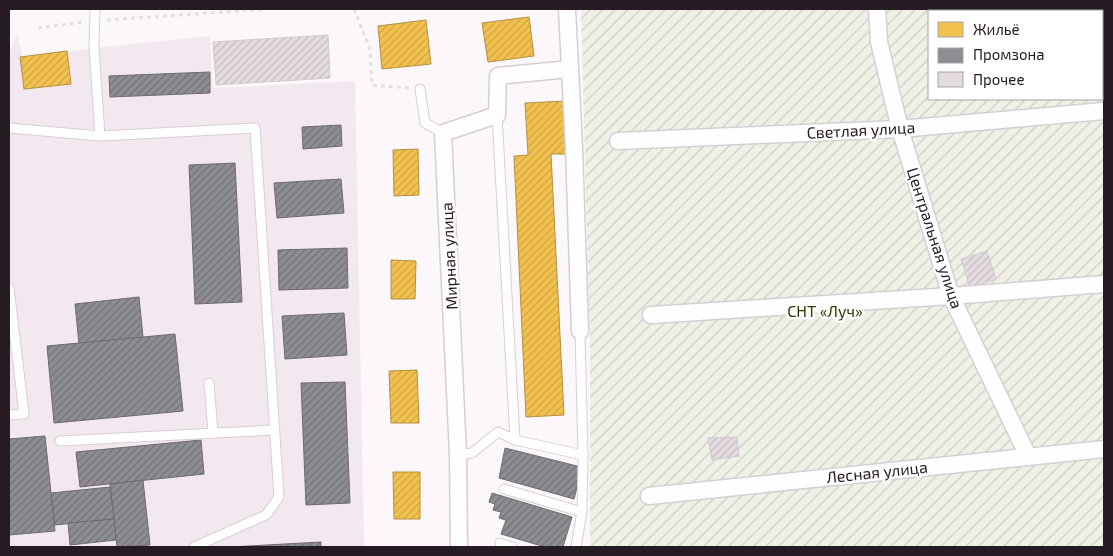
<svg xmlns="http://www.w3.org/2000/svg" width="1113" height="556" font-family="'Exo 2',sans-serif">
	<defs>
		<pattern id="garden-furrows" width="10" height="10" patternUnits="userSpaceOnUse" patternTransform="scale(1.25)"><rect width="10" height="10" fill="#eff1e6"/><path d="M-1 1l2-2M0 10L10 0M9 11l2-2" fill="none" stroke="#cdcec5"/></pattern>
		<pattern id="homes-hatch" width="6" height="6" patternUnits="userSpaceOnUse" patternTransform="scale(1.25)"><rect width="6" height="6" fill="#f2c14e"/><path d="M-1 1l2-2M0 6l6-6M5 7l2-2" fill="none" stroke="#cfa544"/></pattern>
		<pattern id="industry-hatch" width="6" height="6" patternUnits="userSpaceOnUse" patternTransform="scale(1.25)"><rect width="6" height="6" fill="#8d8d92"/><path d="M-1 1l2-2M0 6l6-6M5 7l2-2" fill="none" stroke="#737277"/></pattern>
		<pattern id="building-hatch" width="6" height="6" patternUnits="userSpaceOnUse" patternTransform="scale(1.25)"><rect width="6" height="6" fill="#e4dce1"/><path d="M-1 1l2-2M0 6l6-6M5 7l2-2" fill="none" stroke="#c3bcc1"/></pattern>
	</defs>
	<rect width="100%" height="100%" fill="#fcf7fa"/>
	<polygon fill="#f3e8f0" points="17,33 23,58 94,48 210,36 213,88 355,81 364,547 9,547 9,55"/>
	<path fill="url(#garden-furrows)" fill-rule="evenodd" d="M581 9H1104V547H590V347ZM929 11H1102V99H929Z"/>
	<g fill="url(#homes-hatch)" stroke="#b58f41">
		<polygon points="529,17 534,56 488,62 482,23"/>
		<polygon points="426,20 431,64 382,69 378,26"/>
		<polygon points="67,51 71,84 24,89 20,57"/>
		<polygon points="566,101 569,154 551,154 564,415 526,417 514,156 528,155 525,103"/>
		<polygon points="418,149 419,195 394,196 393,150"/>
		<polygon points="391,260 416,261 415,299 391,299"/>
		<polygon points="417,370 419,423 391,423 389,371"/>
		<polygon points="393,472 420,472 420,519 394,519"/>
	</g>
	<g fill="url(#industry-hatch)" stroke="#6e6a71">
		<polygon points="210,72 210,93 110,97 109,76"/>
		<polygon points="341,125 342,146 303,149 302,127"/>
		<polygon points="235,163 242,302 195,304 189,165"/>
		<polygon points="341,179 344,213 277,218 274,183"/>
		<polygon points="347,248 348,288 279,290 278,250"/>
		<polygon points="139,297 143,337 79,344 75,304"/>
		<polygon points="344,313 347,355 285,359 282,316"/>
		<polygon points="175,334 183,411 54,423 47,346"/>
		<polygon points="345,382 350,503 306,505 301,383"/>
		<polygon points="45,436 55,531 9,535 9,439"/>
		<polygon points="201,440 204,474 80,487 76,452"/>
		<polygon points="505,448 581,467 578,484 574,499 499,478"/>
		<polygon points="143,480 150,545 117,547 110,484"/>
		<polygon points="110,487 114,519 55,525 51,493"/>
		<polygon points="492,493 572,517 563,547 545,547 501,534 506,520 499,518 501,512 493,510 495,504 489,502"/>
		<polygon points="114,519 116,540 70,545 68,523"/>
		<polygon points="321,542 321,547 230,547"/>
	</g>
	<g fill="url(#building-hatch)" stroke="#d1c9cf">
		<polygon points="328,35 330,78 216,85 213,42"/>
		<polygon points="987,251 996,279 970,288 961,259"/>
		<polygon points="737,437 739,456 712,460 708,438"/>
	</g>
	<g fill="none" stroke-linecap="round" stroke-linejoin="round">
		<defs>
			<g id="service">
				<polyline points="420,89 425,123 443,133"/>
				<polyline points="497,115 515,440"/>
				<polyline points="9,128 100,136 94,48 95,9"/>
				<polyline points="100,136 255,128 279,497 266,515 194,547"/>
				<polyline points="9,288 24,414 9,415"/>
				<polyline points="209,383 213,433"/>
				<polyline points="60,441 274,430"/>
				<polyline points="458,455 472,453 498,432 515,440 583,455"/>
				<polyline points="504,489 582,512"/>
				<polyline points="500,543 512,547"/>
				<polyline points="576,547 582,512 583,455 580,331"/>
			</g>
			<g id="minor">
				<polyline points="567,9 574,147 580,331"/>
				<polyline points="877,9 879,42 900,129 951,296 1028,456"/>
				<polyline points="618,141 900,129 1104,111"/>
				<polyline points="651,315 951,296 1104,284"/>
				<polyline points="649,496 1104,449"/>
				<polyline points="459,547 458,455 443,133 497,115 498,76 569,69"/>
			</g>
		</defs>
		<use href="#service" stroke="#d7ced4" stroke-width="11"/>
		<use href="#minor" stroke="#d7ced4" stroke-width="19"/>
		<g stroke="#e2e0e1" stroke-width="3" stroke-dasharray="4 4" stroke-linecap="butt">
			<polyline points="354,9 370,49 372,85 409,88"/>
			<polyline points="107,20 266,9"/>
			<polyline points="38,28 84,22"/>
		</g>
		<use href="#service" stroke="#fffefe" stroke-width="9"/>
		<use href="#minor" stroke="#fffefe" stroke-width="16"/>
	</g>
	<g text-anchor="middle" stroke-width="5" stroke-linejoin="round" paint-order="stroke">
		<g font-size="16" fill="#261a23" stroke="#fff">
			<text transform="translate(861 130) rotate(-3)" y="6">Светлая улица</text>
			<text transform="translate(935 238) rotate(72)" y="6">Центральная улица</text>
			<text transform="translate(449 256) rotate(-93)" y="6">Мирная улица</text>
			<text transform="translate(877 472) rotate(-6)" y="6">Лесная улица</text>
		</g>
		<g font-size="16" fill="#303a03" stroke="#fff">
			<text x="825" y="317">СНТ «Луч»</text>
		</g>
	</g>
	<rect width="1113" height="556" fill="none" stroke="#261a23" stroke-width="20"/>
	<rect x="928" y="10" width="175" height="90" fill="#ffffff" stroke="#a8a3a7"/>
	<rect x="938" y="22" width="25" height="15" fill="#f2c14e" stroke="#a8a3a7"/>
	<text x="973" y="35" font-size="15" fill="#261a23">Жильё</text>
	<rect x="938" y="48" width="25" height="15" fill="#8d8d92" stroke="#a8a3a7"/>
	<text x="973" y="60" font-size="15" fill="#261a23">Промзона</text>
	<rect x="938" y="72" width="25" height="15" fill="#e4dce1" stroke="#a8a3a7"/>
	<text x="973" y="85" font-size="15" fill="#261a23">Прочее</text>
</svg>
